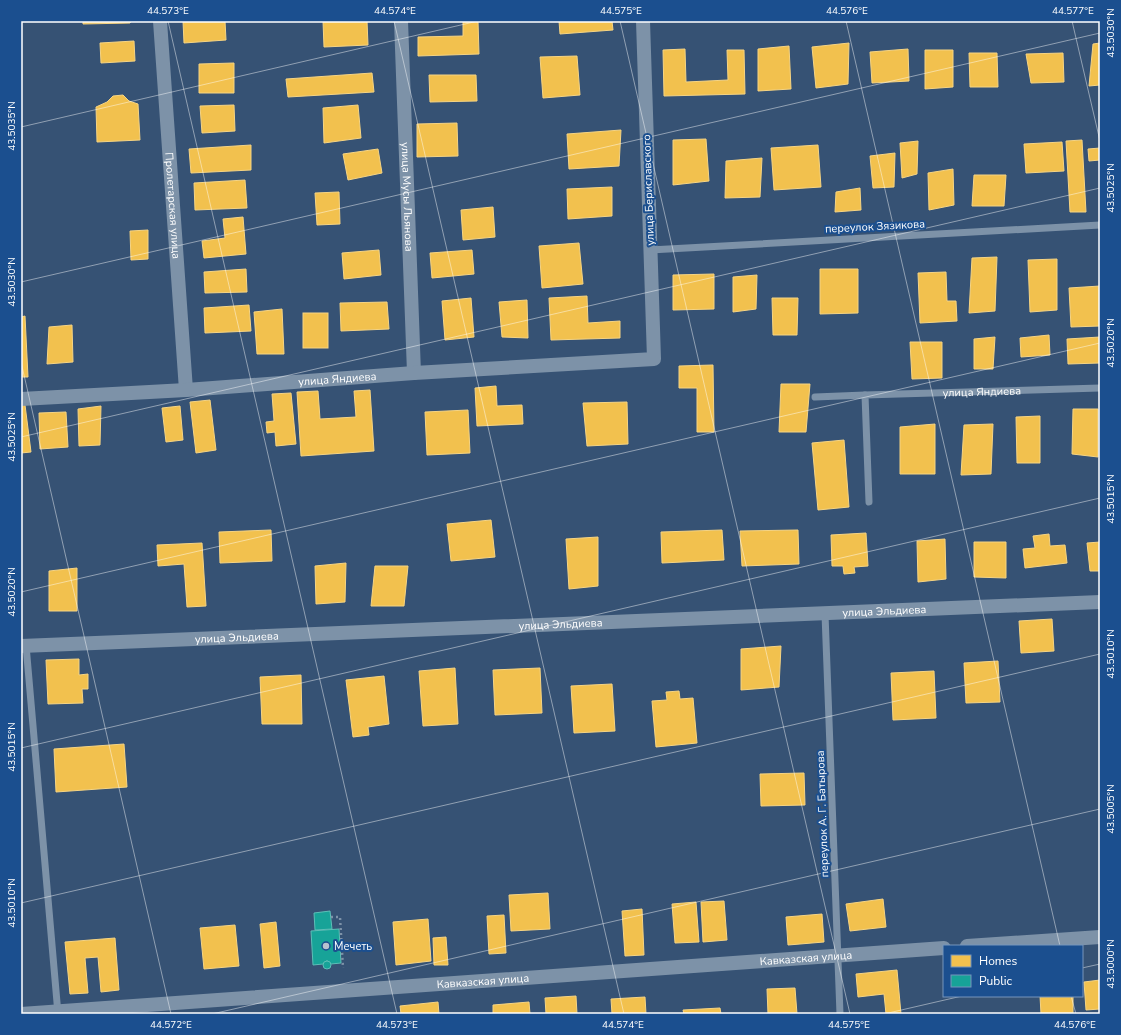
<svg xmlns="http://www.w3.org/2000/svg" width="1121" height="1035" font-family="'Nunito Sans',sans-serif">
	<rect width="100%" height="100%" fill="#365274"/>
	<g fill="#f2c14e" stroke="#f6d483">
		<polygon points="83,21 131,21 130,23 83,24"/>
		<polygon points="183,21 225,21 226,40 184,43"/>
		<polygon points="323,21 367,21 368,45 324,47"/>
		<polygon points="463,21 478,21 479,54 418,56 418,37 463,36"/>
		<polygon points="559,21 612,21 613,30 560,34"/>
		<polygon points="134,41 135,61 101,63 100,43"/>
		<polygon points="849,43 848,84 816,88 812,47"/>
		<polygon points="1100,43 1100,85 1089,86 1093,44"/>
		<polygon points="789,46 791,89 758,91 758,49"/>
		<polygon points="685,49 686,82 728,80 727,50 744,50 745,94 664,96 663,50"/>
		<polygon points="908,49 909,81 872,83 870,52"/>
		<polygon points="925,50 953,50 953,87 925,89"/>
		<polygon points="969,53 997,53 998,87 970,87"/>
		<polygon points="1063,53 1064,82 1031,83 1026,54"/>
		<polygon points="577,56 580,95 543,98 540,57"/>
		<polygon points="234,63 234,93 199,93 199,64"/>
		<polygon points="372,73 374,92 288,97 286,79"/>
		<polygon points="429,75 476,75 477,101 430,102"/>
		<polygon points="123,95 129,101 138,104 140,140 97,142 96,107 107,102 113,96"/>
		<polygon points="234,105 235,131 202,133 200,106"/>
		<polygon points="358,105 361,138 324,143 323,108"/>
		<polygon points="457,123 458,156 417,157 417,124"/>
		<polygon points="621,130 619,166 569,169 567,134"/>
		<polygon points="706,139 709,181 673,185 673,140"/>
		<polygon points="1082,140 1086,212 1070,212 1066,141"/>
		<polygon points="918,141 917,174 902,178 900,143"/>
		<polygon points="1062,142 1064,171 1026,173 1024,144"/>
		<polygon points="251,145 251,170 191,173 189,149"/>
		<polygon points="818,145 821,187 774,190 771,148"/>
		<polygon points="1100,148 1100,160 1089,161 1088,149"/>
		<polygon points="378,149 382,173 348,180 343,154"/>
		<polygon points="895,153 894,187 873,188 870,156"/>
		<polygon points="762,158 760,197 725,198 726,161"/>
		<polygon points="953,169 954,205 929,210 928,173"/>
		<polygon points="974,175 1006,175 1004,206 972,206"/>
		<polygon points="245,180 247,208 195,210 194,183"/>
		<polygon points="612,187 612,216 568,219 567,189"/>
		<polygon points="860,188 861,210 835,212 836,192"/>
		<polygon points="339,192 340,224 317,225 315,193"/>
		<polygon points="493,207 495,237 463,240 461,210"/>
		<polygon points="243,217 246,254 204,258 202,241 225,238 223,219"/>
		<polygon points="148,230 148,259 131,260 130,231"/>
		<polygon points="579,243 583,284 542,288 539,246"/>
		<polygon points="379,250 381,275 344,279 342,253"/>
		<polygon points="472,250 474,274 432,278 430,253"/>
		<polygon points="997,257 995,311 969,313 972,258"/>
		<polygon points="1057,259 1057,310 1030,312 1028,260"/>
		<polygon points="246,269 247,292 205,293 204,272"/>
		<polygon points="820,269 858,269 858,313 820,314"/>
		<polygon points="946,272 947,301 956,301 957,321 920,323 918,273"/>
		<polygon points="714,274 714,309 673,310 673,275"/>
		<polygon points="757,275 756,309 733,312 733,277"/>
		<polygon points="1100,286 1100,326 1071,327 1069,288"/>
		<polygon points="587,296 588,323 620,321 620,338 551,340 549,298"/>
		<polygon points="471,298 474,337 445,340 442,301"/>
		<polygon points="772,298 798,298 797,335 773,335"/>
		<polygon points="527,300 528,338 502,337 499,302"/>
		<polygon points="387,302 389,329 341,331 340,303"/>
		<polygon points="249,305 251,331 205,333 204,308"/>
		<polygon points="282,309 284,354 257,354 254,312"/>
		<rect x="303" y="313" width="25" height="35"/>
		<polygon points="25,316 28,377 21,377 21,317"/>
		<polygon points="72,325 73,362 47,364 49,327"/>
		<polygon points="1049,335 1050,355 1021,357 1020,338"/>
		<polygon points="995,337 993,369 974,369 974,339"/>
		<polygon points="1100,337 1100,363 1068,364 1067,339"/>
		<polygon points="910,342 942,342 942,378 912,379"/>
		<polygon points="713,365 714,432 697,432 697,388 679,388 679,366"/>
		<polygon points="781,384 810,384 806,432 779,432"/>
		<polygon points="496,386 497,406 522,405 523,424 477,426 475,388"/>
		<polygon points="370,390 374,451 301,456 297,392 318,391 320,419 356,417 354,391"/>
		<polygon points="291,393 296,444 276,446 275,432 267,433 266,422 274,421 272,394"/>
		<polygon points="210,400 216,450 196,453 190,402"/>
		<polygon points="627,402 628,444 587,446 583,403"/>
		<polygon points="25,405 31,452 21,453 21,406"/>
		<polygon points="101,406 100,445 79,446 78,409"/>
		<polygon points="180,406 183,440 166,442 162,408"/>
		<polygon points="1073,409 1098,409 1098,457 1072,454"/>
		<polygon points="468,410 470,453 427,455 425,412"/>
		<polygon points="66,412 68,447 40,449 39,413"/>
		<polygon points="1040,416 1040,463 1017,463 1016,417"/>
		<polygon points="935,424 935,474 900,474 900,427"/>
		<polygon points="993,424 991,474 961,475 964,425"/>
		<polygon points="844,440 849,507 818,510 812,443"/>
		<polygon points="491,520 495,557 451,561 447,524"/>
		<polygon points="271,530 272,561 220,563 219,532"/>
		<polygon points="722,530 724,560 662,563 661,532"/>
		<polygon points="798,530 799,564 742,566 740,531"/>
		<polygon points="866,533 868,566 854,567 855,573 844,574 843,566 832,566 831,535"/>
		<polygon points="1049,534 1050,546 1065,545 1067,563 1025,568 1023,549 1035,548 1033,536"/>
		<polygon points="598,537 598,586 569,589 566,539"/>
		<polygon points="945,539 946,579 918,582 917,541"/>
		<polygon points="974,542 1006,542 1006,578 974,577"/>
		<polygon points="1100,542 1100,571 1090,571 1087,543"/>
		<polygon points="202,543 206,606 187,607 184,564 158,566 157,545"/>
		<polygon points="346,563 345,602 316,604 315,566"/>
		<polygon points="375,566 408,566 404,606 371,606"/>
		<polygon points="77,568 77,611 49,611 49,571"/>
		<polygon points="1052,619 1054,651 1021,653 1019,621"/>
		<polygon points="781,646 779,687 741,690 741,649"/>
		<polygon points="79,659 79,675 88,674 88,689 82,689 83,703 48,704 46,660"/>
		<polygon points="998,661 1000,702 966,703 964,663"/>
		<polygon points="455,668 458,724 423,726 419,671"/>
		<polygon points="540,668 542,713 495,715 493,670"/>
		<polygon points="934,671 936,718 893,720 891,673"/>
		<polygon points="301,675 302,724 262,724 260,677"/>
		<polygon points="384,676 389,724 368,727 369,735 353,737 346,680"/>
		<polygon points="612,684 615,731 574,733 571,686"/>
		<polygon points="679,691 680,699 693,698 697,743 656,747 652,701 667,700 666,692"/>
		<polygon points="124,744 127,787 56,792 54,749"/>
		<polygon points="804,773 805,805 761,806 760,774"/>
		<polygon points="548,893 550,929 511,931 509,895"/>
		<polygon points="883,899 886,927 850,931 846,904"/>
		<polygon points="724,901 727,940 703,942 701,902"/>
		<polygon points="696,902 699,942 675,943 672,904"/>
		<polygon points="642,909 644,955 625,956 622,911"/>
		<polygon points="822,914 824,942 788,945 786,917"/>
		<polygon points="504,915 506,953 489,954 487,916"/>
		<polygon points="428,919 431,961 396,965 393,922"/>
		<polygon points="276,922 280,966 264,968 260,924"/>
		<polygon points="235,925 239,966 204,969 200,928"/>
		<polygon points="446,937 448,965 434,965 433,938"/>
		<polygon points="115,938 119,990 101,992 98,957 85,958 88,993 70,994 65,942"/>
		<polygon points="897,970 901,1014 886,1014 884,994 858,997 856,974"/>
		<polygon points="1100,980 1100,1009 1086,1010 1084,982"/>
		<polygon points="795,988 797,1014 768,1014 767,989"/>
		<polygon points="576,996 577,1014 546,1014 545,998"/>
		<polygon points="1040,996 1073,996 1073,1014 1041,1014"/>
		<polygon points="645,997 646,1014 612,1014 611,999"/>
		<polygon points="438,1002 439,1014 401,1014 400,1006"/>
		<polygon points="529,1002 530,1014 493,1014 493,1005"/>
		<polygon points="720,1008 721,1014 684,1014 683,1010"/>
	</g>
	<g fill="#17a398" stroke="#5dbfb7">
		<polygon points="330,911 332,929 315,930 314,913"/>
		<polygon points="339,929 341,963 331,964 328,961 326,961 323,964 313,965 311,931"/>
		<circle cx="327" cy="965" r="4"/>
	</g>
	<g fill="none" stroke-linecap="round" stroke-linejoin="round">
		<polyline stroke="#7d92a8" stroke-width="2.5" stroke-dasharray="2 3" stroke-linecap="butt" points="331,917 340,917 343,968"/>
		<g stroke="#7d92a8" stroke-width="7">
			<polyline points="650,250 1100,225"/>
			<polyline points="815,397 865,395"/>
			<path id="s1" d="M869 502 865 395 1100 388"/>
			<polyline points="825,614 840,1014"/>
			<polyline points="26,645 58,1014"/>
		</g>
		<g stroke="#7d92a8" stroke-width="14">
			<path id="s2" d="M160 21 186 390"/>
			<path id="s3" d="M401 21 414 373"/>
			<path id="s4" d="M21 399 186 390 414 373 654 359 643 21"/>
			<path id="s5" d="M21 646 1100 602"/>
			<polyline points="967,946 1100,937"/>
			<path id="s6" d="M21 1014 944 948"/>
		</g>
	</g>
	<path fill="none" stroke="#fff" stroke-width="1" stroke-opacity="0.45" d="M168 21 397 1014M394 21 624 1014M620 21 850 1014M846 21 1060 946M1072 21 1100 141M21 127 478 21M21 282 1100 33M21 362 171 1014M21 437 1100 188M21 592 1100 343M21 748 1100 498M21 903 1100 654M1082 968 1100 964M1071 996 1076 1014M212 1014 1100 809M884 1014 962 996"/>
	<circle fill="#b9c2ce" stroke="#1b4f8f" stroke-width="1.5" cx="326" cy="946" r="4"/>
	<g text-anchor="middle" stroke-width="4" stroke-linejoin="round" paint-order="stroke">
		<g font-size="11" fill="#fff" stroke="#1b4f8f">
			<text transform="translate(648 190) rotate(-92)" y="4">улица Бериславского</text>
			<text dy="4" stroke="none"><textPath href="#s3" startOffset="176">улица Мусы Льянова</textPath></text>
			<text dy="4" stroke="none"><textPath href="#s2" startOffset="185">Пролетарская улица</textPath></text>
			<text transform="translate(875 226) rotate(-3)" y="4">переулок Зязикова</text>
			<text dy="4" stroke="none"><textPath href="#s4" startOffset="317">улица Яндиева</textPath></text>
			<text dy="4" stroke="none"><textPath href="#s1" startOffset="224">улица Яндиева</textPath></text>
			<text dy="4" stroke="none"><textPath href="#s5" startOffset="864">улица Эльдиева</textPath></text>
			<text dy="4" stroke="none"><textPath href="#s5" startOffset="540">улица Эльдиева</textPath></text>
			<text dy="4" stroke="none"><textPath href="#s5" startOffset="216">улица Эльдиева</textPath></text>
			<text transform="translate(822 814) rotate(-92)" y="4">переулок А. Г. Батырова</text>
			<text dy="4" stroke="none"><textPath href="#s6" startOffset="787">Кавказская улица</textPath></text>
			<text dy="4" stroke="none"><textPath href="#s6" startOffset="463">Кавказская улица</textPath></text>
		</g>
		<g font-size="11" fill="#fff" stroke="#1b4f8f" text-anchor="start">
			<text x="334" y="950">Мечеть</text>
		</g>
	</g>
	<rect width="1121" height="1035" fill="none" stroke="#1b4f8f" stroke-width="44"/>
	<rect x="943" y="945" width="140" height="52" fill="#1b4f8f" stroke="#7695bc"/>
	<rect x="951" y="955" width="20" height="12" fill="#f2c14e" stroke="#7695bc"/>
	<text x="979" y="965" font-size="12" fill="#ffffff">Homes</text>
	<rect x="951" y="975" width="20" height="12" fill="#17a398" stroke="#7695bc"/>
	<text x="979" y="985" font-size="12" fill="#ffffff">Public</text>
	<rect x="22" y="22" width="1077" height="991" fill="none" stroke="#fff" stroke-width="1.5"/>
	<g font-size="10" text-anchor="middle" fill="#fff">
		<text x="168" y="14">44.573°E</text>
		<text x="395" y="14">44.574°E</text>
		<text x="621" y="14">44.575°E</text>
		<text x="847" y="14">44.576°E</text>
		<text x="1073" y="14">44.577°E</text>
		<text transform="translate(1110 33) rotate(-90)" y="4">43.5030°N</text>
		<text transform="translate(11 126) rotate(-90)" y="4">43.5035°N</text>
		<text transform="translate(1110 188) rotate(-90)" y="4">43.5025°N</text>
		<text transform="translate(11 282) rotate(-90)" y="4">43.5030°N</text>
		<text transform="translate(1110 343) rotate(-90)" y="4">43.5020°N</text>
		<text transform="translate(11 437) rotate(-90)" y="4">43.5025°N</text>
		<text transform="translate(1110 499) rotate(-90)" y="4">43.5015°N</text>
		<text transform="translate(11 592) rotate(-90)" y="4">43.5020°N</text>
		<text transform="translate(1110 654) rotate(-90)" y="4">43.5010°N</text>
		<text transform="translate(11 747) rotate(-90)" y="4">43.5015°N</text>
		<text transform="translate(1110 809) rotate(-90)" y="4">43.5005°N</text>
		<text transform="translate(11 903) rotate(-90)" y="4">43.5010°N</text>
		<text transform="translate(1110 964) rotate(-90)" y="4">43.5000°N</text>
		<text x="171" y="1028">44.572°E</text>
		<text x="397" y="1028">44.573°E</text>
		<text x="623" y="1028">44.574°E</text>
		<text x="849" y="1028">44.575°E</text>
		<text x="1075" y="1028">44.576°E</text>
	</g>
</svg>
